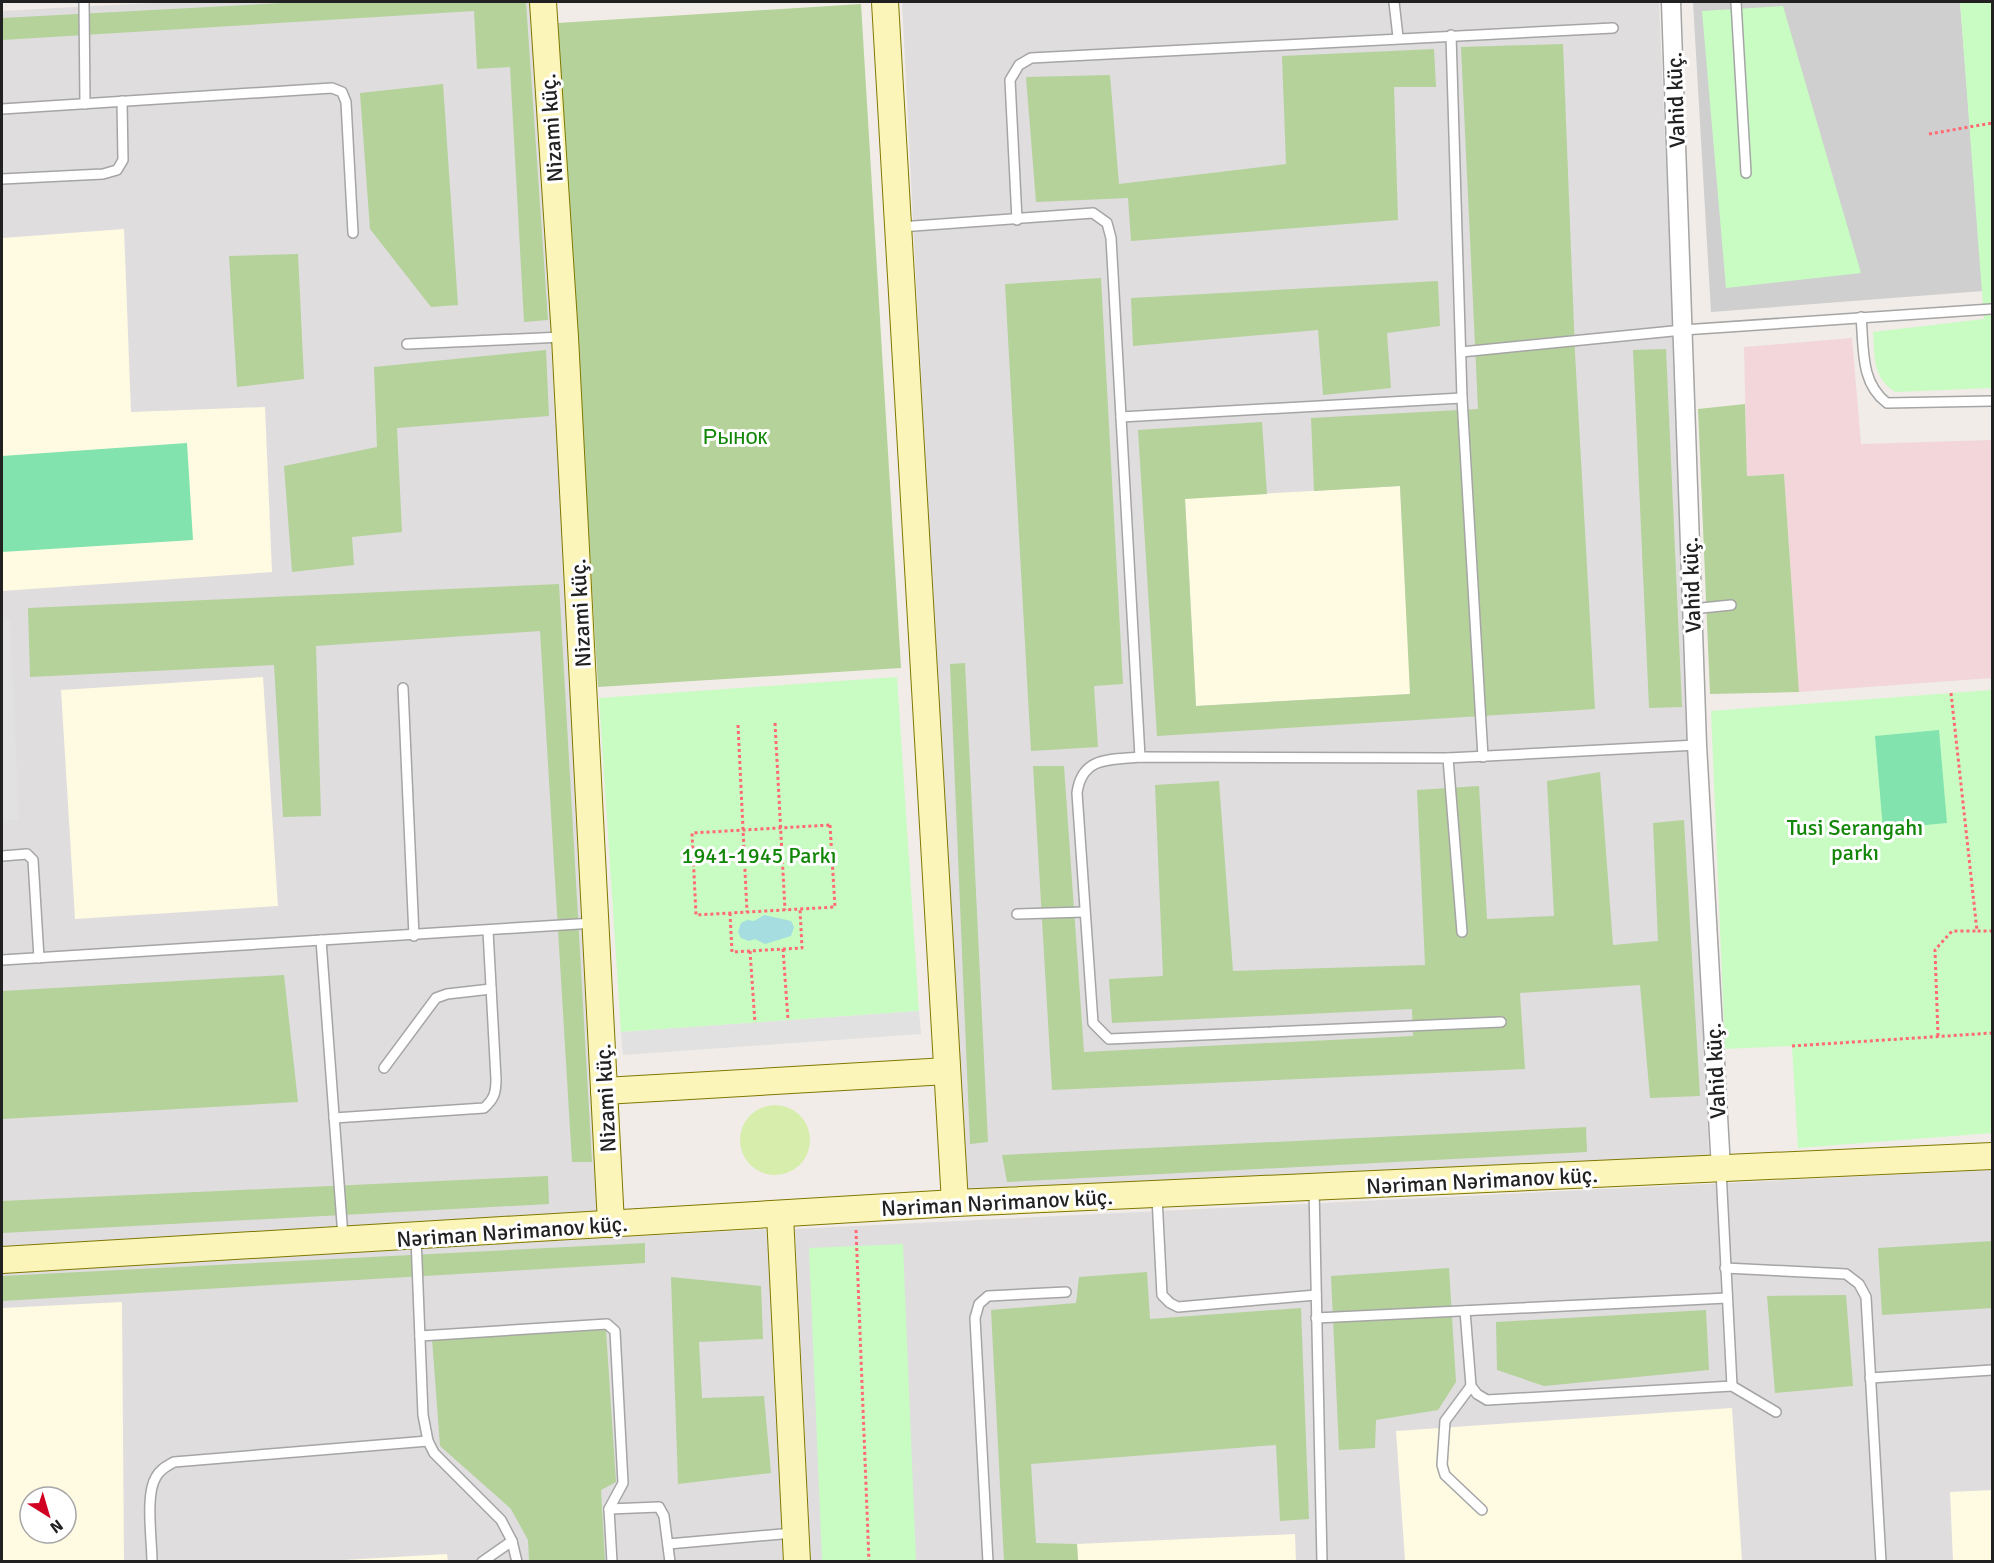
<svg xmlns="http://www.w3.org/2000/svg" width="1994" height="1563" font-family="Signika,sans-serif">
	<rect width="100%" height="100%" fill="#f1ece7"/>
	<g fill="#dfddde" fill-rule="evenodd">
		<polygon points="171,2 532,2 601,1215 2,1246 2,11"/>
		<polygon points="902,2 1659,2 1709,1157 962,1193"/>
		<polygon points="1992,1170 1992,1561 811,1561 795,1229"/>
		<path d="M769 1229 783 1561 2 1562V1271ZM30 1497H66V1533H30Z"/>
	</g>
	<polygon fill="#f2d6d9" points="1852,338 1861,444 1992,440 1992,678 1799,692 1784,474 1747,476 1744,347"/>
	<g fill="#fffae2" fill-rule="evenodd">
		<polygon points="124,229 131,412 265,407 272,572 2,591 2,238"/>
		<polygon points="1400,486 1411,694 1196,706 1185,498"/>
		<polygon points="263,677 278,906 75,919 61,690"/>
		<path d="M122 1302 124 1561H2V1308ZM30 1497H66V1533H30Z"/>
		<polygon points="1732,1408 1742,1561 1405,1561 1396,1431"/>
		<polygon points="1992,1490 1992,1561 1953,1561 1950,1492"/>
		<polygon points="1295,1534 1296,1561 1078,1561 1077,1544"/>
		<polygon points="447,1554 448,1561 326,1561"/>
	</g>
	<polygon fill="#cfcfcf" points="1693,2 1960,2 1983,291 1711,312"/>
	<circle fill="#d6edab" cx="775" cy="1140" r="35"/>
	<g fill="#b4d29a">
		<polygon points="303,2 526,2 548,320 524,322 510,67 477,69 474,11 2,40 2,18"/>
		<polygon points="861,4 901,668 598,687 558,23"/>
		<polygon points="1563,44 1575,353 1595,709 1157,736 1138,430 1262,422 1267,494 1185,499 1196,706 1410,694 1400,486 1314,491 1311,418 1478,409 1461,47"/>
		<polygon points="1434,49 1436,87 1394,87 1398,220 1131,241 1128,198 1036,202 1026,77 1110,75 1119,184 1286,164 1282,56"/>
		<polygon points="443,84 458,305 431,307 370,229 360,93"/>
		<polygon points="298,254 304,379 237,387 229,256"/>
		<polygon points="1101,278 1123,684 1094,686 1098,747 1031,751 1005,284"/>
		<polygon points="1438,281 1440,326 1387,333 1391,388 1323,395 1318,330 1133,346 1131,298"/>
		<polygon points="1666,349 1682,707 1649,708 1633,350"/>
		<polygon points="546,350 549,416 397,428 402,532 352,537 354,565 292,572 284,466 377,447 374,367"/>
		<polygon points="1745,404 1747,476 1784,474 1799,692 1710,694 1698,409"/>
		<polygon points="559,584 592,1162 572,1162 540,631 316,646 321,816 283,817 274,665 30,677 28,608"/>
		<polygon points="965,663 988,1142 970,1144 950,664"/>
		<polygon points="1033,766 1064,766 1084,1052 1413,1036 1412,1009 1112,1023 1109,979 1163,976 1155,785 1219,781 1233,971 1425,965 1417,790 1479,786 1487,919 1554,916 1547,781 1600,772 1613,945 1658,941 1653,823 1684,820 1700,1096 1650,1098 1640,985 1520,993 1525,1069 1052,1090"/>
		<polygon points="284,975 298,1102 2,1119 2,991"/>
		<polygon points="1586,1127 1587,1152 1007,1182 1002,1155"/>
		<polygon points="548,1176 549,1204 2,1233 2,1201"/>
		<polygon points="1992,1241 1992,1308 1882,1315 1878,1248"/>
		<polygon points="645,1243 645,1263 2,1301 2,1276"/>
		<polygon points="1449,1268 1456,1382 1438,1410 1376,1420 1375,1448 1339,1450 1331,1276"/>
		<polygon points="1147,1272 1150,1319 1301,1308 1309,1519 1280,1521 1276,1445 1031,1464 1036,1543 1077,1544 1078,1561 1004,1561 991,1310 1076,1303 1079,1277"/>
		<polygon points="671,1277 761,1286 763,1339 699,1342 702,1398 764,1396 771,1473 678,1484"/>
		<polygon points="1846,1295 1853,1386 1775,1393 1767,1296"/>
		<polygon points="1706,1310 1709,1370 1544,1386 1497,1370 1496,1322"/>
		<polygon points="606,1330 616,1482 601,1490 605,1561 529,1561 528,1540 511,1509 440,1446 432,1339"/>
	</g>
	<g fill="#c8fcc3">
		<path d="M1960 2H1992V388L1895 392C1872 376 1875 358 1873 332L1984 319Z"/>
		<polygon points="1783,6 1861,273 1726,288 1702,11"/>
		<polygon points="897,677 919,1011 621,1032 599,698"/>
		<polygon points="1992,690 1992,1133 1798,1148 1792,1046 1725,1049 1711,711"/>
		<polygon points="903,1244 916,1561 822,1561 809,1248"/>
	</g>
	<g fill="#82e3ae">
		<polygon points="187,443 193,540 2,552 2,456"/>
		<polygon points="1939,730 1947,823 1883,829 1875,736"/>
	</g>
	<g fill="#e1e1e1">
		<polygon points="2,619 10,619 19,820 2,821"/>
		<polygon points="919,1011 921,1034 623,1055 621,1032"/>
	</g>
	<polygon fill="#a6dde0" points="764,915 791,921 794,927 791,936 765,944 755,939 749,941 741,938 738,932 741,923 747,920 754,921"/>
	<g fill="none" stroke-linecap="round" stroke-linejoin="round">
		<defs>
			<g id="lane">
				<polyline points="84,2 85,104"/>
				<polyline points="1394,2 1398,37"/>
				<polyline points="1736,2 1746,173"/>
				<polyline points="1451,35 1462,398 1483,757"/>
				<polyline points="2,109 332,88 342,92 346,102 353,233"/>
				<polyline points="2,179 103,174 117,170 123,160 122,101"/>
				<polyline points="1017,220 1010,80 1019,65 1031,58 1613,28"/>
				<polyline points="900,227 1093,213 1107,223 1111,238 1140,757"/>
				<path d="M1861 317C1864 348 1860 383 1887 403L1992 401"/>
				<polyline points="407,344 563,337"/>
				<polyline points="1461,352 1683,330 1991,309"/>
				<polyline points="1121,417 1462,398"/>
				<polyline points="1692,609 1731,605"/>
				<polyline points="403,688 414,936"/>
				<polyline points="1448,758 1462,932"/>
				<polyline points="2,856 27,854 33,860 39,958"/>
				<polyline points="1017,914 1084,912"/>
				<polyline points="321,940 343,1237"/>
				<polyline points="2,960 594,923"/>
				<path d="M1501 1022 1109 1039 1093 1023 1077 793C1082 756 1110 760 1140 757L1448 758 1697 745"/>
				<polyline points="384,1068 436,998 447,994 491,989"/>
				<path d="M334 1118 484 1108C494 1099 496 1093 496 1079L488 931"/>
				<polyline points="1314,1188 1322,1562"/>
				<polyline points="1157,1197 1162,1295 1170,1303 1178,1307 1316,1295"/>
				<polyline points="416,1237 423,1415 428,1441 434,1453 501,1520 512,1541 517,1562"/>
				<polyline points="1725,1268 1846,1274 1859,1284 1866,1297 1881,1562"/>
				<polyline points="1465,1311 1471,1386 1477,1394 1487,1400 1732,1386 1721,1170"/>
				<polyline points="1316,1318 1727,1298"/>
				<polyline points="420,1336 607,1324 615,1331 623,1483 609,1509 612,1562"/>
				<polyline points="1870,1378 1992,1370"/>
				<polyline points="1471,1386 1445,1421 1442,1465 1445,1475 1482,1510"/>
				<polyline points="1732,1386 1776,1412"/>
				<polyline points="609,1509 659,1507 664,1516 670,1562"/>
				<polyline points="668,1544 793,1533"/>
				<path d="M152 1562C152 1540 145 1494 156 1477 160 1469 167 1466 174 1462L428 1441"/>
				<polyline points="482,1562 512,1541"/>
				<polyline points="988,1562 975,1318 979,1304 988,1296 1066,1292"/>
			</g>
			<polyline id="street" points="1671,2 1697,745 1721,1169"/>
			<g id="secondary">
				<polyline points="543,2 565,337 611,1224"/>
				<polyline points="885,2 955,1203"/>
				<polyline points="604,1091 947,1071"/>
				<polyline points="780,1215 797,1562"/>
				<polyline points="2,1260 955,1203 1992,1156"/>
			</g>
		</defs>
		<use href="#lane" stroke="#a5a5a5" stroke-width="12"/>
		<use href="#street" stroke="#a5a5a5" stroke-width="21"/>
		<use href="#secondary" stroke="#7f7800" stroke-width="28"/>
		<g stroke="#ff6a73" stroke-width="3" stroke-dasharray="3 3" stroke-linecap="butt">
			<polyline points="1929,134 1992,123"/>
			<polyline points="1951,693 1977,931 1992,931"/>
			<polyline points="775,723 785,910"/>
			<polyline points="738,725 747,912"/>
			<polygon points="830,825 835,907 696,915 692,833"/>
			<polyline points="730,913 732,952 802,948 800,909"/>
			<polyline points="783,949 788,1020"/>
			<polyline points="750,951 755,1023"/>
			<polyline points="1938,1036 1935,950 1952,931 1977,931"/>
			<polyline points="1792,1046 1992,1033"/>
			<polyline points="856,1230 869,1562"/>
		</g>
		<use href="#lane" stroke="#fff" stroke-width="9"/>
		<use href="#street" stroke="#fff" stroke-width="18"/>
		<use href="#secondary" stroke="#fcf5ba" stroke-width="26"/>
	</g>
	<g text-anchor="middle" stroke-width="6" stroke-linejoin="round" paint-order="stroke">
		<g font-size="22" fill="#212121" stroke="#fff">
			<text transform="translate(1675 100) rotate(-92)" y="8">Vahid küç.</text>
			<text transform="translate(551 128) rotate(-94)" y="8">Nizami küç.</text>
			<text transform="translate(1691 585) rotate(-92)" y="8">Vahid küç.</text>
			<text transform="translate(580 613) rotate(-93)" y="8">Nizami küç.</text>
			<text transform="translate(1715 1071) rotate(-93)" y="8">Vahid küç.</text>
			<text transform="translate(605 1098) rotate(-93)" y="8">Nizami küç.</text>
			<text transform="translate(1482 1180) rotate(-3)" y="8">Nəriman Nərimanov küç.</text>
			<text transform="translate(997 1202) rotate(-3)" y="8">Nəriman Nərimanov küç.</text>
			<text transform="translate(512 1231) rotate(-4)" y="8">Nəriman Nərimanov küç.</text>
		</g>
		<g font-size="22" fill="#118607" stroke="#fff">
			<text x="735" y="444">Рынок</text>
			<text x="1855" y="835">Tusi Serangahı<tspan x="1855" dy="25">parkı</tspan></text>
			<text x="759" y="863">1941-1945 Parkı</text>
		</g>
	</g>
	<rect width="1994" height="1563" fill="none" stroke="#212121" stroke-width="6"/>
	<g transform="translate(48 1515) rotate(143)"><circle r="28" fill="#ffffff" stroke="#a6a6a6" stroke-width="1.5"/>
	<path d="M0-4.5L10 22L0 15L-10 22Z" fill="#d10022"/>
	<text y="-9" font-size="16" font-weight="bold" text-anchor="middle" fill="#212121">N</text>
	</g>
</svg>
